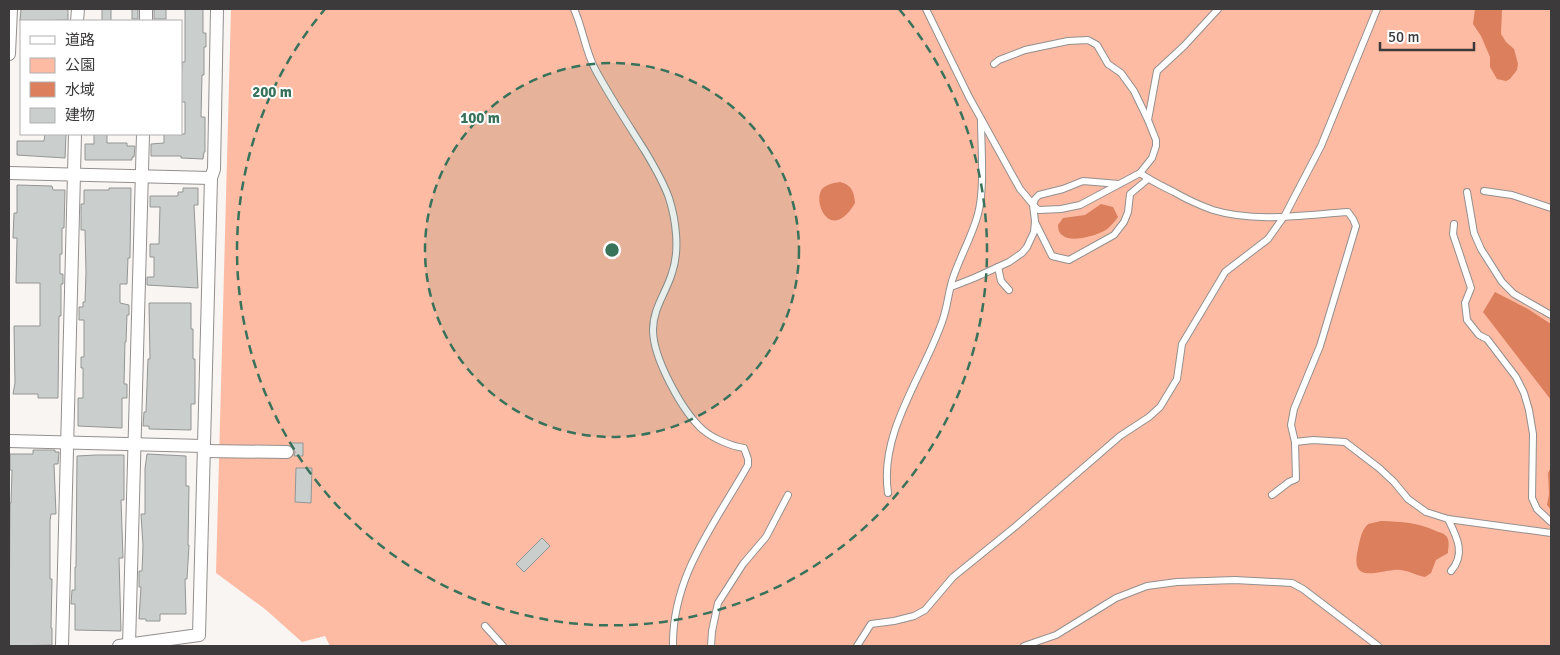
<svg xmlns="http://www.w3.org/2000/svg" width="1560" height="655" font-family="Signika,'Noto Sans JP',sans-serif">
	<rect width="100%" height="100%" fill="#f9f5f3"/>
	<polygon fill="#febba3" points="231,9 1551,9 1551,646 330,646 325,636 302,642 265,609 216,573"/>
	<g fill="#db7f5d">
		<polygon points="1475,9 1502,9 1501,34 1506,42 1514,49 1518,64 1517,70 1510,79 1506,81 1497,79 1490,67 1490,57 1481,36 1473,24"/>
		<path d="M840 182C852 185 854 192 855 203 831 244 812 202 822 189 827 184 834 183 840 182Z"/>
		<path d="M1101 204 1113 207 1118 217C1114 222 1110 228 1104 231 1095 236 1070 243 1062 235 1059 233 1058 229 1058 225L1063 218 1085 215Z"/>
		<polygon points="1495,292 1528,309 1551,324 1551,400 1483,312"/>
		<polygon points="1551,467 1551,510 1547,505 1549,494 1548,473"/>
		<path d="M1381 521C1403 522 1416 522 1436 531 1441 533 1444 533 1447 537 1450 542 1448 548 1448 553L1436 560 1431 573 1425 577C1415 575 1404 568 1394 570 1374 572 1350 583 1358 549 1360 540 1361 531 1368 524Z"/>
	</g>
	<g fill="#cacecc" stroke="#939695">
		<polygon points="21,9 68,9 68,20 20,21"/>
		<rect x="102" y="9" width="9" height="12"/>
		<rect x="132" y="9" width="6" height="10"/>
		<rect x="154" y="9" width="12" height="10"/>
		<polygon points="185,9 203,9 203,33 206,33 206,47 204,47 204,75 202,75 201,117 205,117 205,152 204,152 203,159 181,158 181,156 151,156 151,144 164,143 164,134 185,134 185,102 181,102 181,88 182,62 185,62"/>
		<polygon points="45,134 66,134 65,158 17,155 17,141 44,141"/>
		<polygon points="94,134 107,134 107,143 127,143 127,146 135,146 134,157 132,157 132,160 85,160 85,144 94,144"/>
		<polygon points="17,185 52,186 53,190 65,190 64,228 62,228 62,254 60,254 60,274 63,274 63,284 61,284 61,316 59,316 58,398 38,398 38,394 13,394 15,383 14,326 40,326 40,283 16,283 17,238 13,238 14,213 17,213"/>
		<polygon points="109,188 131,188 130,258 128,258 127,284 120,284 120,303 129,305 129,315 127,315 126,342 125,342 124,384 127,384 127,398 122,398 122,428 78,426 78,398 83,398 83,368 81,368 81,357 84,357 84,320 79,320 79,307 83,307 83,302 85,302 86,272 85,230 81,230 81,204 84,204 84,190 109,190"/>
		<polygon points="183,188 198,188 198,205 194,205 198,288 147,285 147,277 154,277 154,257 150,257 150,244 159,244 160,207 150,207 150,196 178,196 178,192 183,192"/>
		<polygon points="149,303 191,303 191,329 193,329 193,359 195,359 195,404 191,404 191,430 149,429 149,426 143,426 144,412 146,412 148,359 150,359"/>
		<polygon points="291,443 303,443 303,456 294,456 295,452"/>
		<polygon points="33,450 55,450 55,452 59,452 58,464 54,464 56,514 51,514 50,521 50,579 52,579 51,628 52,628 52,645 9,646 10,503 11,503 12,470 10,470 10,454 33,454"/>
		<polygon points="147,454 186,456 186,486 189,486 188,545 189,545 187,579 185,579 186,614 160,614 160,621 146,621 146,619 139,619 141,587 139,587 139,571 142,571 143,546 141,514 145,514 145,469"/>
		<polygon points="96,455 124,455 124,500 121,500 123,558 119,558 121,631 75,630 75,604 71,604 72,590 75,590 75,567 76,567 77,456"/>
		<polygon points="296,468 312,468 311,503 295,502"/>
		<polygon points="542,538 550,546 524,572 516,564"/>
	</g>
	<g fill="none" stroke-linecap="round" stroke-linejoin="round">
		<defs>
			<g id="lane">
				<path d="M574 9C583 29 585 50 595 69 610 97 628 124 645 151 654 166 663 181 669 198 676 220 680 250 672 273 666 293 653 308 653 330 653 358 682 411 703 430 714 439 731 446 744 448L748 459V465C715 524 672 575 673 646"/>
				<polyline points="926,9 969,97 1020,189 1036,208 1039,210 1061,209 1080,205 1140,173 1152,158 1156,146 1156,140 1148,120 1157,71 1184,46 1218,9"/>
				<polyline points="994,64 999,60 1025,50 1068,41 1088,40 1097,45 1108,64 1121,73 1134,91 1148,120"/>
				<path d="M1140 173C1151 181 1162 186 1174 192 1186 199 1199 205 1213 210 1255 223 1304 215 1348 212L1353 219 1356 226 1320 346 1294 409 1291 425 1295 442"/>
				<polyline points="1484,191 1512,195 1551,208"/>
				<polyline points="1467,192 1474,233 1481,249 1502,282 1514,294 1551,315"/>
				<polyline points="1035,222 1052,256 1069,260 1114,235 1124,222 1128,212 1130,194 1148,179"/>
				<polyline points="1454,224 1453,234 1471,288 1465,303 1467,320 1479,335 1487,339 1516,377 1524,393 1529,410 1533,434 1532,498 1537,509 1551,522"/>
				<polyline points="998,267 1001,281 1009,290"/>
				<polyline points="951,287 974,278 1009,262 1022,253 1027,247 1034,232 1035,221 1033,205 1035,199 1039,195 1063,189 1083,181 1119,184"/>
				<path d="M888 493C879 432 923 377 942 322 947 309 948 295 952 281 959 258 972 237 978 214 985 187 981 147 981 119"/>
				<polyline points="1272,495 1289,482 1296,479 1295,442 1313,440 1345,442 1379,468 1394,482 1408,499 1426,512 1448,519 1551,533"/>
				<path d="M1448 519C1457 537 1466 554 1451 571"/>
				<polyline points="485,626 503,646"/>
				<polyline points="711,646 712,631 718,603 743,564 766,537 788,495"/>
				<polyline points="857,646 871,624 894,621 914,616 925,610 953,577 1016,526 1120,436 1149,417 1160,407 1177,379 1182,344 1221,279 1225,272 1268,239 1285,215 1321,146 1377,9"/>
				<polyline points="1024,646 1056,635 1116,598 1147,586 1177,582 1235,580 1292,583 1303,589 1378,646"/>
			</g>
			<g id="street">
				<polyline points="77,21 78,9"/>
				<polyline points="146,21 146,9"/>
				<polyline points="9,54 11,9"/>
				<polyline points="9,173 211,178"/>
				<polyline points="9,441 204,446"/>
				<polyline points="204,451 287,452"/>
				<polyline points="129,645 143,134"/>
				<polyline points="62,646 75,134"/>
				<polyline points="119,646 199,635 211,178 214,169 217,9"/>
			</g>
		</defs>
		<use href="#lane" stroke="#938f8e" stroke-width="8"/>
		<use href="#street" stroke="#938f8e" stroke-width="14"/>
		<use href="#lane" stroke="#fff" stroke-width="6"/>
		<use href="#street" stroke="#fff" stroke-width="12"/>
	</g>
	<circle cx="612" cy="250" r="187" fill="#38725b" fill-opacity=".12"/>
	<g fill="none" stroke="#38725b" stroke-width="2.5" stroke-dasharray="9 6">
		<circle cx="612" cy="250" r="187"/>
		<path d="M899 9A375 375 0 1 1 325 9"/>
	</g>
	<circle cx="612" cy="250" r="8" fill="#38725b" stroke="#fff" stroke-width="2.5"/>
	<g font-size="15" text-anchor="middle" font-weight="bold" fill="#38725b" stroke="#fff" stroke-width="4" stroke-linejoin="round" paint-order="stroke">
		<text x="272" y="97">200 m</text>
		<text x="480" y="123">100 m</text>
	</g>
	<rect width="1560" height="655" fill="none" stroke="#3c3a3a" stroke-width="20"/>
	<rect x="20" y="20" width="162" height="115" fill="#ffffff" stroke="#b1b0b0"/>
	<rect x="30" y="36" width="25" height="8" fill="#ffffff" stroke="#b1b0b0"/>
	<text x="65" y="45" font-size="15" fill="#3c3a3a">道路</text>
	<rect x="30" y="58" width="25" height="15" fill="#febba3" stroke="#b1b0b0"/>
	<text x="65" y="70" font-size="15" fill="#3c3a3a">公園</text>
	<rect x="30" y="82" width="25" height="15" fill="#db7f5d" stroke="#b1b0b0"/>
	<text x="65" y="95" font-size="15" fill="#3c3a3a">水域</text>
	<rect x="30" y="108" width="25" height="15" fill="#cacecc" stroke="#b1b0b0"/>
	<text x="65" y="120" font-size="15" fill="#3c3a3a">建物</text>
	<path d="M1380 42v8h94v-8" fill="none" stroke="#3c3a3a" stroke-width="2.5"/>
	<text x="1388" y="42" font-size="15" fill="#3c3a3a" stroke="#ffffff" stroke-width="4" paint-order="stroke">50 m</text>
</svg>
